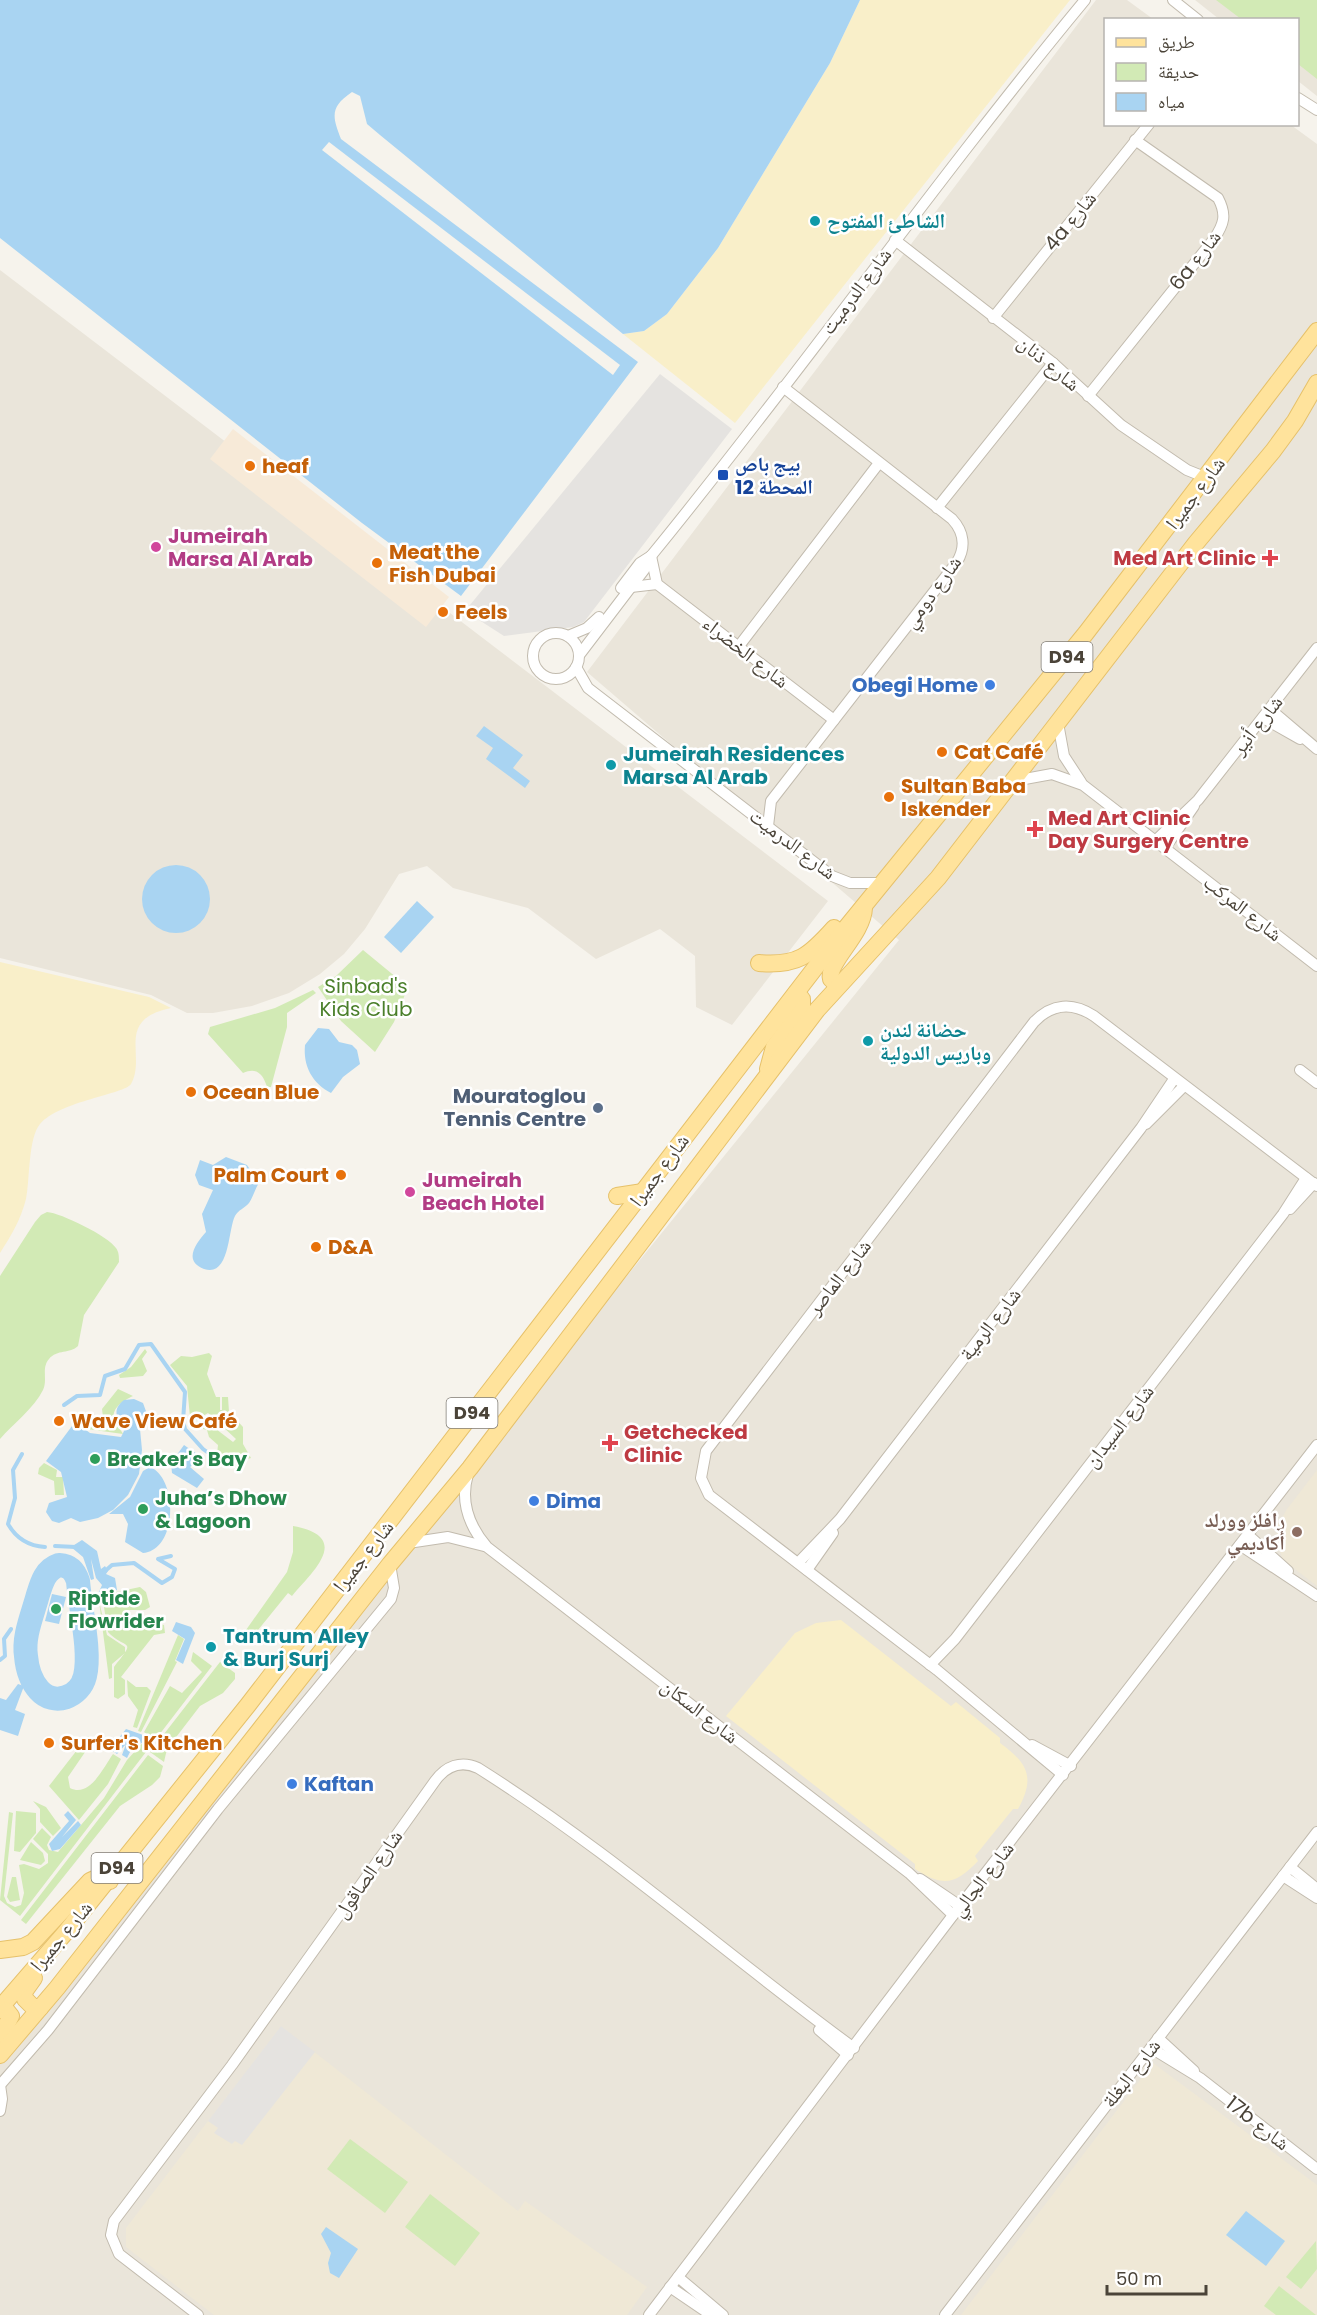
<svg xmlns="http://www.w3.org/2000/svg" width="1317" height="2315" font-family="Poppins,'Noto Naskh Arabic',sans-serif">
	<rect width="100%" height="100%" fill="#f6f3ec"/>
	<g fill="#eae5da">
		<polygon points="1096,0 1127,0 1153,19 1106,20 1106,124 1291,125 1317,144 1317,2315 0,2315 0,2050 899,940 587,672"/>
		<polygon points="1195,0 1317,0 1317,96 1298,81 1298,20 1219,19"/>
		<polygon points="0,270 828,901 732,1025 696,1007 695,956 660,929 596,959 528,908 453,888 427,866 399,874 365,929 344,954 320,974 289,993 252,1006 213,1013 187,1013 151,995 0,958"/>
	</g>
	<polygon fill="#f7ead8" points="233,429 449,597 426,627 210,459"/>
	<g fill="#efe8d6">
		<polygon points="1317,1470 1317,1586 1283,1560 1276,1540 1278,1525 1287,1509"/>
		<polygon points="281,2026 518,2211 525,2201 647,2287 627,2315 214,2315 126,2247 126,2228"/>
		<polygon points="1153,2063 1317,2185 1317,2315 961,2315"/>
	</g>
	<g fill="#d2eab5">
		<polygon points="1216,0 1317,0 1317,79 1298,64 1298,20 1241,19"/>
		<polygon points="363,950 408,987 394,1022 375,1052 341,1021 318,987 336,976"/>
		<path d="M313 990 316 993 287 1013V1027L271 1087H267C263 1074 257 1067 243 1073L208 1034 210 1027 275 1008Z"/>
		<path d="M47 1212C61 1213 108 1236 116 1248 119 1252 119 1257 119 1262L84 1315 78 1346C70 1354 57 1349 49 1359 41 1368 48 1380 43 1390 34 1408 13 1424 0 1439V1276L35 1222 41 1215Z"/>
		<polygon points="145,1349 147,1352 142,1359 147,1371 143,1376 120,1378 119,1375 131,1367"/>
		<polygon points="209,1353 212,1356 207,1374 216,1397 220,1397 220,1410 222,1410 222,1397 228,1397 229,1412 243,1427 243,1444 251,1458 244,1460 237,1470 217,1454 218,1445 209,1437 207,1430 203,1429 203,1424 212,1426 233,1442 236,1439 208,1413 196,1420 190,1417 187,1386 170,1365 181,1356 192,1357"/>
		<path d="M118 1389 133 1396C125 1400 106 1409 117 1426 119 1429 122 1431 123 1434L87 1429 93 1424 83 1416 86 1413 98 1421 97 1425H104L102 1409Z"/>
		<polygon points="44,1463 57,1470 56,1477 63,1477 64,1495 55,1495 54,1481 38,1474 39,1468"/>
		<path d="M293 1526C353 1537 313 1571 292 1596L288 1593 254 1635 246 1630 287 1572 293 1552Z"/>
		<path d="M140 1587 146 1592 150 1607 145 1610H126L122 1617 123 1624C139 1638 142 1615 164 1625L165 1633 154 1635 121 1677 125 1680V1694L118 1699 114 1697V1667C138 1637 126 1651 108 1632L102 1595Z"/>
		<polygon points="99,1601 107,1635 125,1647 125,1653 112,1664 112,1678 109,1679"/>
		<polygon points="178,1635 184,1639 175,1661 177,1662 141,1732 138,1731"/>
		<polygon points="193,1652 212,1666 20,1916 0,1900 9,1812 13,1813 4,1896 7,1903 15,1907 21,1905 24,1893 19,1865 24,1864 39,1869 48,1863 48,1854 33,1839 42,1828 51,1837 47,1845 49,1850 58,1852 104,1798 127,1760 149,1736 144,1732 170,1686 182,1693 202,1672 191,1661"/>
		<polygon points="220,1662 235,1673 235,1679 223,1693 200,1706 167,1749 164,1762 150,1752"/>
		<polygon points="127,1680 136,1687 147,1687 151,1691 137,1728 133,1727 138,1710 128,1696"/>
		<path d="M88 1736 94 1739 68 1777 70 1788C90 1798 103 1768 113 1754L121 1759 108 1784 79 1820 49 1786Z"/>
		<polygon points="148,1755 163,1766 160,1777 152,1785 120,1806 26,1924 21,1920"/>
		<polygon points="33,1801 46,1807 61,1828 53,1836 40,1822 40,1809"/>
		<polygon points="16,1811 36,1813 36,1833 20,1852 14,1851"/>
		<polygon points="31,1842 43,1853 45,1861 41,1865 20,1860"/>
		<polygon points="12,1877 16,1877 20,1900 10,1902 7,1897"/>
		<polygon points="350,2139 408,2182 385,2213 327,2169"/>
		<polygon points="430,2194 480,2233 455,2266 405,2227"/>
		<polygon points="1316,2241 1317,2269 1301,2289 1286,2277"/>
		<polygon points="1279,2286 1316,2315 1276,2315 1264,2306"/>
	</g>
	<g fill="#f9efc9">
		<polygon points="860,0 1070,0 735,423 623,334 644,331 667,314 718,248 830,63"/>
		<path d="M0 962 149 997 171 1008C114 1020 147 1055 131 1084 125 1094 60 1101 40 1124 28 1138 30 1180 26 1199 21 1219 11 1236 0 1253Z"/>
		<path d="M841 1620 951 1706 956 1702 1000 1738V1743C1029 1764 1035 1778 1018 1809H1013L975 1856 978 1861C955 1885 943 1887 915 1869V1864L726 1716 795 1633 816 1623Z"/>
	</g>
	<g fill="#e5e3e0">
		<polygon points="660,374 732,429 584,622 573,627 504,636 465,611"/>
		<polygon points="281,2026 315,2052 242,2145 235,2141 232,2144 214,2133 218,2128 208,2121"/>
	</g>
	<g fill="#a9d4f2">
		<path d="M0 0H860L830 63 718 248 667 314 644 331 623 334 380 135 367 124 360 96 352 92C330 107 332 116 341 139L638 362 461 596 362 523 0 238Z"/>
		<polygon points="484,726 523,755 513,768 530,781 525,788 486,759 493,748 476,736"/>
		<circle cx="176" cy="899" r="34"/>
		<polygon points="417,901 434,917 401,953 384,937"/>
		<path d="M318 1028 329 1029 339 1042 352 1045 357 1050 360 1064 343 1077 331 1093C312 1083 303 1066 305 1045Z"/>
		<path d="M226 1157 247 1165 259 1183C255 1189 253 1197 249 1203 245 1208 238 1210 235 1216 228 1229 230 1278 204 1269 182 1261 197 1242 206 1232L202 1214 213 1190 199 1185 195 1175 200 1160 213 1165Z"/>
		<path d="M134 1399 143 1403 147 1414 140 1429 142 1450 139 1474 128 1495 113 1510 98 1518 80 1522 71 1518 59 1523 52 1521 46 1512 49 1503 67 1497 61 1472 46 1461 75 1422 90 1433 121 1437 124 1431C119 1419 110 1411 124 1400Z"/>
		<polygon points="184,1445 204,1459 199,1466 194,1464 190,1467 204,1479 197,1488 172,1473 171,1463"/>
		<path d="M150 1467C178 1478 178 1550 143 1553L125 1542 128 1524 123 1514H109L130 1497 143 1471Z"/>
		<polygon points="82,1540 97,1551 101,1569 105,1566 108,1571 106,1574 115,1578 117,1590 98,1594 102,1585 96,1578 91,1559 94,1579 91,1580 83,1557 71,1547"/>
		<polygon points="52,1594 66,1597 59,1624 45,1621"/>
		<polygon points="176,1622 191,1627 195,1633 183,1664 176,1660 185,1639 172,1631"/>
		<polygon points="18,1684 24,1686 15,1710 25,1714 18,1736 0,1730 0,1698 6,1700"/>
		<polygon points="126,1729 146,1736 142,1743 133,1746 127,1758 122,1755 126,1744 117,1754 110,1749"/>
		<polygon points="68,1811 76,1820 62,1837 78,1821 81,1825 60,1849 52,1851 49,1844 69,1821 64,1815"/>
		<polygon points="1246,2211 1285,2241 1266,2266 1226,2235"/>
		<polygon points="326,2227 358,2249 339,2278 330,2273 328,2263 331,2253 321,2234"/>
	</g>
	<polygon fill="#f6f3ec" points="329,142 620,365 613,375 322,150"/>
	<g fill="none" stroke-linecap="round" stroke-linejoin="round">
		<g stroke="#a9d4f2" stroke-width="4">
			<polyline points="64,1405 77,1396 100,1395 105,1376 125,1369 139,1345 151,1344 185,1392 183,1421 185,1429 203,1449 225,1465"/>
			<path d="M22 1454 13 1470 15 1498 8 1524C16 1538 29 1546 45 1547"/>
			<polyline points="55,1546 76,1547"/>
			<polyline points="104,1572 112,1565 134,1563 162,1583 172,1577 175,1569 158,1559 171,1556"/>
			<polyline points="0,1660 5,1656 4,1639 11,1629"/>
		</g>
		<path stroke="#a9d4f2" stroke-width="24" d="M59 1565C70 1566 74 1570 78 1581 80 1608 91 1651 85 1676 80 1697 54 1707 39 1690 31 1681 27 1668 26 1656 23 1637 32 1616 37 1598 41 1585 44 1570 59 1565Z"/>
		<defs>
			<g id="street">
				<polyline points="1173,0 1198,20"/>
				<polyline points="1298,98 1317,110"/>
				<polyline points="895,240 1053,363 1121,425 1187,470 1207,478"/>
				<polyline points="993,318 1149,124"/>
				<path d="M1088 396 1214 239C1224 224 1227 215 1218 198L1135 140"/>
				<polyline points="937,508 1053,363"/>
				<polyline points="651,556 657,584 834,720"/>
				<polyline points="631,587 657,584"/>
				<polyline points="621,588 640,563 651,556"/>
				<circle cx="556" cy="656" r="23"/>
				<polyline points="568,636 587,628 599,617"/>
				<polyline points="739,646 879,463"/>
				<path d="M580 654 644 570 651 556C800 374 935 181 1085 0"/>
				<polyline points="576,667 588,688 832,876 850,883 882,883"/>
				<polyline points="1270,709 1317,749"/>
				<polyline points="1263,718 1300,739"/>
				<polyline points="1058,723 1064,756 1081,782"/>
				<polyline points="1014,781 1052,774 1083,785 1317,966"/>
				<path d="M768 826 771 801 957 562C966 547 964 532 952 519L783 387"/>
				<polyline points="1155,841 1198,800 1317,648"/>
				<polyline points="1165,848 1194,806"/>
				<polyline points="1300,1070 1317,1083"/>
				<polyline points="1146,1124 1184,1086"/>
				<polyline points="1290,1209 1314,1183"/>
				<path d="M468 1474C460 1501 469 1526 487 1547L909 1873 953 1915"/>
				<polyline points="1248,1535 1288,1571"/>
				<polyline points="408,1543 448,1537 484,1546"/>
				<polyline points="1240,1545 1317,1596"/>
				<polyline points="798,1563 840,1519 1141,1128 1174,1079"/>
				<polyline points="807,1570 833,1533"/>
				<polyline points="930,1665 955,1639 1283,1214 1306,1178"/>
				<polyline points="1032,1745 1071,1766"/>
				<path d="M1063 1775 937 1670 709 1495 701 1478 706 1451 1034 1022C1052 1003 1073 1002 1094 1016L1317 1186"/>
				<polyline points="1290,1867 1317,1889"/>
				<polyline points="1283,1876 1317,1898"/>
				<polyline points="920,1879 960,1906"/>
				<polyline points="819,2030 848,2055"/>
				<polyline points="1158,2038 1194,2071"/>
				<polyline points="1151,2048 1200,2078 1317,2169"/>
				<polyline points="0,2085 48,2030 218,1809 391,1599 394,1588 390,1564"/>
				<polyline points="0,2111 2,2099 0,2085"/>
				<polyline points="678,2277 723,2315"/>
				<polyline points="670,2287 711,2315"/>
				<path d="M198 2315 119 2254 111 2235 114 2221 232 2065 435 1781C446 1766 461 1760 478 1768 610 1851 728 1956 854 2048"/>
				<polyline points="649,2315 960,1906 1317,1445"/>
				<polyline points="945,2315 1317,1832"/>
			</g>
			<g id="primary">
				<path d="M759 963C798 966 809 956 834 928"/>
				<path d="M838 986 831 979C826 963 863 935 864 908"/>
				<polyline points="768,1069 774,1047 802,1009 802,999 796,993"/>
				<polyline points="617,1196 643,1192"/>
				<polyline points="0,1950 23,1947 33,1942 90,1881 103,1875 110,1877 110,1881"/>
				<polyline points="34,1978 24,1992 25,1999 32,2006 40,2008"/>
				<polyline points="0,2008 65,1933 248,1705 845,929 1086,633 1317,331"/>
				<polyline points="0,2010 7,2011 11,2016 0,2037"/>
				<polyline points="0,2055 57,1988 390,1564 470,1468 817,1010 938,878 1196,543 1273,451 1295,421 1317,383"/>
			</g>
		</defs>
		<use href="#street" stroke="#c2bbae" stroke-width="12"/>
		<use href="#primary" stroke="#e6c16a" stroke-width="18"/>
		<use href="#street" stroke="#fff" stroke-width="10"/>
		<use href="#primary" stroke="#ffe39c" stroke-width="16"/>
	</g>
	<g fill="#0f9aa8" stroke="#fff" stroke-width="2">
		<circle cx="815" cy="221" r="6"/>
		<circle cx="611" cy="765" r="6"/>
		<circle cx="868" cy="1041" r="6"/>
		<circle cx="211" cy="1647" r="6"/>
	</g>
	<g fill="#e8710a" stroke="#fff" stroke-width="2">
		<circle cx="250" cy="466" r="6"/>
		<circle cx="377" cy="563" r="6"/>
		<circle cx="443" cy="612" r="6"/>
		<circle cx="942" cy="752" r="6"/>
		<circle cx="889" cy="797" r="6"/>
		<circle cx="191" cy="1092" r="6"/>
		<circle cx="341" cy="1175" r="6"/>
		<circle cx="316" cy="1247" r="6"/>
		<circle cx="59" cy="1421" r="6"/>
		<circle cx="49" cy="1743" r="6"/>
	</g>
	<rect fill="#1a4fb4" stroke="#fff" stroke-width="2" x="717" y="469" width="12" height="12" rx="3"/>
	<g fill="#d1479c" stroke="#fff" stroke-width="2">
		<circle cx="156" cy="547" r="6"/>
		<circle cx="410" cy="1192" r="6"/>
	</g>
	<g fill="#e0444e" stroke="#fff" stroke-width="2">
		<path d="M1267 549h6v6h6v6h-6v6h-6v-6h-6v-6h6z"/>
		<path d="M1032 820h6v6h6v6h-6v6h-6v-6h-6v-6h6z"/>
		<path d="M607 1434h6v6h6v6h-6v6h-6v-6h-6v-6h6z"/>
	</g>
	<g fill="#3f7fe0" stroke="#fff" stroke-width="2">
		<circle cx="990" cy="685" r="6"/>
		<circle cx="534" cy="1501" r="6"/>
		<circle cx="292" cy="1784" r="6"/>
	</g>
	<circle fill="#5c6f8a" stroke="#fff" stroke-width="2" cx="598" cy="1108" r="6"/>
	<g fill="#2e9e5b" stroke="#fff" stroke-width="2">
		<circle cx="95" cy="1459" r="6"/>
		<circle cx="143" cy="1509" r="6"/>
		<circle cx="56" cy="1609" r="6"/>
	</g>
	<circle fill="#8d6e63" stroke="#fff" stroke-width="2" cx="1297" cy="1532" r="6"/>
	<g text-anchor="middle" stroke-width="5" stroke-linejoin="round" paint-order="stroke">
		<g fill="#fff" stroke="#817c74" stroke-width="1.5">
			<rect x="1041.5" y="642" width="51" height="30" rx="4.5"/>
			<rect x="446.5" y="1398" width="51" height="30" rx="4.5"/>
			<rect x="91.5" y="1853" width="51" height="30" rx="4.5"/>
		</g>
		<g font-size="18" font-weight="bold" fill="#4b4439">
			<text x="1067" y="663">D94</text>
			<text x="472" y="1419">D94</text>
			<text x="117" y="1874">D94</text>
		</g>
		<g font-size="20" font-weight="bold" fill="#0d838f" stroke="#fff" text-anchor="start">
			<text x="827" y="228">الشاطئ المفتوح</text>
			<text x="623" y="761">Jumeirah Residences<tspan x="623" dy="23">Marsa Al Arab</tspan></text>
			<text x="880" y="1037">حضانة لندن<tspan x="880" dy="23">وباريس الدولية</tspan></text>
			<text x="223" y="1643">Tantrum Alley<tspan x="223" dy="23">&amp; Burj Surj</tspan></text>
		</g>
		<g font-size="20" fill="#4b4439" stroke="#fff">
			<text transform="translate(1070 221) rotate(-51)" y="7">4a شارع</text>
			<text transform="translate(1195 260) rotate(-52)" y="7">6a شارع</text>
			<text transform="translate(856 291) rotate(-53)" y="7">شارع الدرميت</text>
			<text transform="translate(1049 363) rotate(40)" y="7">شارع ذنان</text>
			<text transform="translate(1195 493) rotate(-53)" y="7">شارع جميرا</text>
			<text transform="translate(932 592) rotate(-54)" y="7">شارع دومي</text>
			<text transform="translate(746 652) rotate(38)" y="7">شارع الخضراء</text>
			<text transform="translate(1257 725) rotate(-52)" y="7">شارع أنير</text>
			<text transform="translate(793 844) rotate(37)" y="7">شارع الدرميت</text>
			<text transform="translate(1243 908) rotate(38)" y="7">شارع المركب</text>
			<text transform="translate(659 1170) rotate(-53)" y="7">شارع جميرا</text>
			<text transform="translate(839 1277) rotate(-52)" y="7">شارع الماصر</text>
			<text transform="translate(990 1324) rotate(-52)" y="7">شارع الرمية</text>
			<text transform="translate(1119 1426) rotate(-52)" y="7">شارع السيدان</text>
			<text transform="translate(363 1556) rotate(-52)" y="7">شارع جميرا</text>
			<text transform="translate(700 1711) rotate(38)" y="7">شارع السكان</text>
			<text transform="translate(368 1874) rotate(-55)" y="7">شارع الصاقول</text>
			<text transform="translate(982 1879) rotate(-52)" y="7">شارع الجالي</text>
			<text transform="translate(61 1936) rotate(-50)" y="7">شارع جميرا</text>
			<text transform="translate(1131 2073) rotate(-52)" y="7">شارع البغلة</text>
			<text transform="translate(1258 2123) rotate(38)" y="7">17b شارع</text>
		</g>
		<g font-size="20" font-weight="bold" fill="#164399" stroke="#fff" text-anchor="start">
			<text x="735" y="471">بيج باص<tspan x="735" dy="23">المحطة 12</tspan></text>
		</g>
		<g font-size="20" font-weight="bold" fill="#c56008" stroke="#fff" text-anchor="start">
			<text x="262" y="473">heaf</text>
			<text x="389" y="559">Meat the<tspan x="389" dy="23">Fish Dubai</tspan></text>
			<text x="455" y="619">Feels</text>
			<text x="954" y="759">Cat Café</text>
			<text x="901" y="793">Sultan Baba<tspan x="901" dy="23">Iskender</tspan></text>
			<text x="203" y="1099">Ocean Blue</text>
			<text x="329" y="1182" text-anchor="end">Palm Court</text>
			<text x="328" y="1254">D&amp;A</text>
			<text x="71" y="1428">Wave View Café</text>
			<text x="61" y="1750">Surfer's Kitchen</text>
		</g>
		<g font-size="20" font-weight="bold" fill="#b23c85" stroke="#fff" text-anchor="start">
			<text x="168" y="543">Jumeirah<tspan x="168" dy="23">Marsa Al Arab</tspan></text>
			<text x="422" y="1187">Jumeirah<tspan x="422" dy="23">Beach Hotel</tspan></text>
		</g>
		<g font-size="20" font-weight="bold" fill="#be3a42" stroke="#fff" text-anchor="start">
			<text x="1256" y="565" text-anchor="end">Med Art Clinic</text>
			<text x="1048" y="825">Med Art Clinic<tspan x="1048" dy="23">Day Surgery Centre</tspan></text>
			<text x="624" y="1439">Getchecked<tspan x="624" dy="23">Clinic</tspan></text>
		</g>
		<g font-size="20" font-weight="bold" fill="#366cbe" stroke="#fff" text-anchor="start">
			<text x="978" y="692" text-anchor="end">Obegi Home</text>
			<text x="546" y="1508">Dima</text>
			<text x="304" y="1791">Kaftan</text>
		</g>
		<g font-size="20" fill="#4a7f2a" stroke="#fff">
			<text x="366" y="993">Sinbad's<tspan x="366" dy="23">Kids Club</tspan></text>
		</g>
		<g font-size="20" font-weight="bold" fill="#4e5e75" stroke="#fff" text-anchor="end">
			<text x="586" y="1103">Mouratoglou<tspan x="586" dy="23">Tennis Centre</tspan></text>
		</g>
		<g font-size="20" font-weight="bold" fill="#27864d" stroke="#fff" text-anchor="start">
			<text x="107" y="1466">Breaker's Bay</text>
			<text x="155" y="1505">Juha’s Dhow<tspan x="155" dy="23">&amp; Lagoon</tspan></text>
			<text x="68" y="1605">Riptide<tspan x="68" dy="23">Flowrider</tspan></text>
		</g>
		<g font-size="20" font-weight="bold" fill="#785e54" stroke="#fff" text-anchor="end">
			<text x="1285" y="1527">رافلز وورلد<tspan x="1285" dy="23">أكاديمي</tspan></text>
		</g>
	</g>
	<rect x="1104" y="18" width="195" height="108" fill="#ffffff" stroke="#b7b4b0" stroke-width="1.5"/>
	<rect x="1116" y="38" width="30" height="9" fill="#ffe39c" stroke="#b7b4b0" stroke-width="1.5"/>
	<text x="1158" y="48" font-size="18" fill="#4b4439">طريق</text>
	<rect x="1116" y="63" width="30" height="18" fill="#d2eab5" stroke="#b7b4b0" stroke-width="1.5"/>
	<text x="1158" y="78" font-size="18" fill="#4b4439">حديقة</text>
	<rect x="1116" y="93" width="30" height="18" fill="#a9d4f2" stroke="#b7b4b0" stroke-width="1.5"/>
	<text x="1158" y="108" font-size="18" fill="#4b4439">مياه</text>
	<path d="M1107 2285v9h99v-9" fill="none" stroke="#4b4439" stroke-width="3"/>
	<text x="1116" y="2285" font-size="18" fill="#4b4439" stroke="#ffffff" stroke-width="4.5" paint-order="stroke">50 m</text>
</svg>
